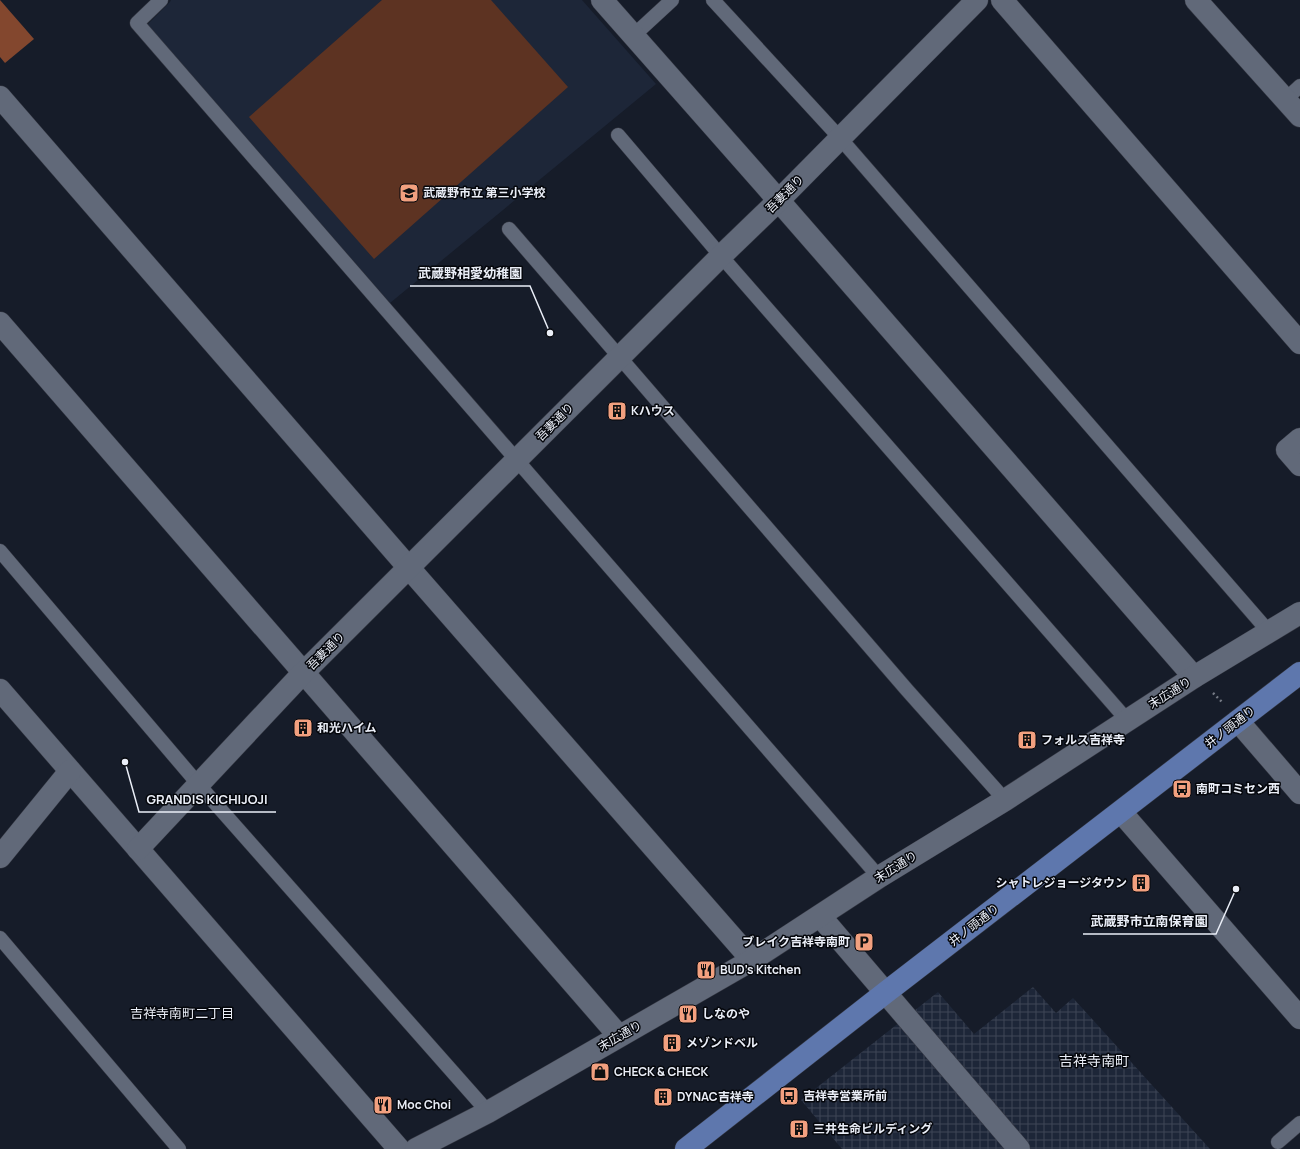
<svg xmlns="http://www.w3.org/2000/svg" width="1300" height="1149" font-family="Manrope,'Noto Sans JP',sans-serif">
	<defs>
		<pattern id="industrial-grid" width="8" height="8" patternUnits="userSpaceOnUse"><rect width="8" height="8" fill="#1d2638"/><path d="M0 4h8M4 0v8" fill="none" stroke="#3e4656"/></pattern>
	</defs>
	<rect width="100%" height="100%" fill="#161c29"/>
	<polygon fill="#1d2638" points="171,0 582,0 656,84 390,303 147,25 170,2"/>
	<polygon fill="url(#industrial-grid)" points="1033,987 1056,1013 1073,998 1210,1149 842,1149 801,1100 938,992 974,1034"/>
	<polygon fill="#5d3322" points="382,0 491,0 568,87 374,259 249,117"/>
	<polygon fill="#83472e" points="0,0 34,39 5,63 0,57"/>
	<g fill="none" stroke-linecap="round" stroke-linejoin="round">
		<defs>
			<g id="lane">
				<polyline points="161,0 137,23 879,877"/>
				<polyline points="713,0 840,138 1269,632"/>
				<polyline points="633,36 672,0"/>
				<polyline points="1285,100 1300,86"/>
				<polyline points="618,135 721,256 1127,720"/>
				<polyline points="509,229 907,690 1005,800"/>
				<polyline points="0,551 199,785 488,1112"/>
				<polyline points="0,938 179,1149"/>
				<polyline points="1278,1142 1300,1123"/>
			</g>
			<g id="street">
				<polyline points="602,0 766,186 1194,677"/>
				<polyline points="1002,0 1300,343"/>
				<polyline points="1196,0 1300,116"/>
				<polyline points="0,97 409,568 752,960"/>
				<polyline points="0,323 619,1036"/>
				<polyline points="1300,439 1287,450 1300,465"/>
				<polyline points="0,690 399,1149"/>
				<polyline points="1238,721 1300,793"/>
				<polyline points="1121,812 1300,1018"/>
				<polyline points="138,849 303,673 721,256 779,200 977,0"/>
				<polyline points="0,857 70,771"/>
				<polyline points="820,916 1019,1149"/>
				<polyline points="416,1149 488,1112 752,960 879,877 1005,800 1194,677 1300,613"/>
			</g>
			<polyline id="primary" points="686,1149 885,993 1300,673"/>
		</defs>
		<use href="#lane" stroke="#363944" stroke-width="15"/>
		<use href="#street" stroke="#363944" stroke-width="23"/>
		<use href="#primary" stroke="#363944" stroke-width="23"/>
		<polyline stroke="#757a85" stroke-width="2.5" stroke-dasharray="2 3" stroke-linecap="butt" points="1213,693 1222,702"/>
		<use href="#lane" stroke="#616979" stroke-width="14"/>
		<use href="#street" stroke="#616979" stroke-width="22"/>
		<use href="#primary" stroke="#5e77ad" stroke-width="22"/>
	</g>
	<defs>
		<symbol id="school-square" viewBox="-11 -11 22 22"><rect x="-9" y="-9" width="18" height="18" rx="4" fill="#f2a07f" stroke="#05070c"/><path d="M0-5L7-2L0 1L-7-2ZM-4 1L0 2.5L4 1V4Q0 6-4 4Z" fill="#111"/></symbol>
		<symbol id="building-square" viewBox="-11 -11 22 22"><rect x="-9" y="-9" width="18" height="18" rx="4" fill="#f2a07f" stroke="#05070c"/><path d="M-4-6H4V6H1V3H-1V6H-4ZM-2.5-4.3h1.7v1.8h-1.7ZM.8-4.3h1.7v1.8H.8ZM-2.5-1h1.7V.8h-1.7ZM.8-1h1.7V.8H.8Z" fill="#111"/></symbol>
		<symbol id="bus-square" viewBox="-11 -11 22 22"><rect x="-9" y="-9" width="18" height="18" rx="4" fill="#f2a07f" stroke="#05070c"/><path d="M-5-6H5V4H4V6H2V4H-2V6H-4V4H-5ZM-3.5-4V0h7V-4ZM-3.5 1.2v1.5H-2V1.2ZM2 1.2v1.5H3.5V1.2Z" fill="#111"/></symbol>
		<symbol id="parking-square" viewBox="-11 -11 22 22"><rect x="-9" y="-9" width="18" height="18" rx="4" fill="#f2a07f" stroke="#05070c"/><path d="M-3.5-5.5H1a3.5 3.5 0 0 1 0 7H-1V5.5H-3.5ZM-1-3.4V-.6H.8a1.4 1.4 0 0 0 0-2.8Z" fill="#111"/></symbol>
		<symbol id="restaurant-square" viewBox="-11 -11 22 22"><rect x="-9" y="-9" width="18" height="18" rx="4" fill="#f2a07f" stroke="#05070c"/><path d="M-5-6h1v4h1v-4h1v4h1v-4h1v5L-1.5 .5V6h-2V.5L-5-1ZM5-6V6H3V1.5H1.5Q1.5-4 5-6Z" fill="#111"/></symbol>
		<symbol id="shop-square" viewBox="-11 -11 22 22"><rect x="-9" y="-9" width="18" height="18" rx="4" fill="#f2a07f" stroke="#05070c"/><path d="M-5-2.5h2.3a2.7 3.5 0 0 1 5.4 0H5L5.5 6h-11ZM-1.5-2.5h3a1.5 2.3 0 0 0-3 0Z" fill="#111"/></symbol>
	</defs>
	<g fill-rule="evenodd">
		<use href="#school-square" x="398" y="182" width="22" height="22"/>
		<use href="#building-square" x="606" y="400" width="22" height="22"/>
		<use href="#building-square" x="292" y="717" width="22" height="22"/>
		<use href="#building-square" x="1016" y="729" width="22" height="22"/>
		<use href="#bus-square" x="1171" y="778" width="22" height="22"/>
		<use href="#building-square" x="1130" y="872" width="22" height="22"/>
		<use href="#parking-square" x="853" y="931" width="22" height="22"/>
		<use href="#restaurant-square" x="695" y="959" width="22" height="22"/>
		<use href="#restaurant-square" x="677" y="1003" width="22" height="22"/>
		<use href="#building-square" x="661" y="1032" width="22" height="22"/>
		<use href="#shop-square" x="589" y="1061" width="22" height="22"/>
		<use href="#bus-square" x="778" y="1085" width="22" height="22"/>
		<use href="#building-square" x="652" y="1086" width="22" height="22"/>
		<use href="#restaurant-square" x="372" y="1094" width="22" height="22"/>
		<use href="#building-square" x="788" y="1118" width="22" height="22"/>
	</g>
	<g text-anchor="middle" stroke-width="3" stroke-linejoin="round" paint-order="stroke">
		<g font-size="12" font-weight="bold" fill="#eaeef7" stroke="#05070c" text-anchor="start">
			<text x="423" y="197">武蔵野市立 第三小学校</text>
			<text x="631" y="415">Kハウス</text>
			<text x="317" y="732">和光ハイム</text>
			<text x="1041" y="744">フォルス吉祥寺</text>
			<text x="1196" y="793">南町コミセン西</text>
			<text x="1127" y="887" text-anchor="end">シャトレジョージタウン</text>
			<text x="850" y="946" text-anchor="end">ブレイク吉祥寺南町</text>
			<text x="720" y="974">BUD's Kitchen</text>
			<text x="702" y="1018">しなのや</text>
			<text x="686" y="1047">メゾンドベル</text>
			<text x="614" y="1076">CHECK &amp; CHECK</text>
			<text x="803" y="1100">吉祥寺営業所前</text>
			<text x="677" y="1101">DYNAC吉祥寺</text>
			<text x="397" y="1109">Moc Choi</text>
			<text x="813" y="1133">三井生命ビルディング</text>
		</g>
		<g font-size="12" fill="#eaeef7" stroke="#05070c">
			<text transform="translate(785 194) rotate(-45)" y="4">吾妻通り</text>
			<text transform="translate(555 422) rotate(-45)" y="4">吾妻通り</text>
			<text transform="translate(326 651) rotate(-45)" y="4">吾妻通り</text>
			<text transform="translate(1170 693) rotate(-32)" y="4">末広通り</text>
			<text transform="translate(1230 727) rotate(-38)" y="4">井ノ頭通り</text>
			<text transform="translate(896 867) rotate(-32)" y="4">末広通り</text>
			<text transform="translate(974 925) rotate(-38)" y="4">井ノ頭通り</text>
			<text transform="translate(620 1036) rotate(-30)" y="4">末広通り</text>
		</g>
		<g font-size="13" fill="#eaeef7" stroke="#05070c">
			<text x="182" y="1018">吉祥寺南町二丁目</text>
		</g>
		<g font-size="14" fill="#eaeef7" stroke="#05070c">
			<text x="1094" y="1066">吉祥寺南町</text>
		</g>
	</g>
	<path fill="none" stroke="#eaeef7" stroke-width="1.5" d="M550 333L530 286H410M125 762L139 812H276M1236 889L1216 934H1083"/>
	<g fill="#eaeef7" stroke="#05070c" stroke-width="1.5">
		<circle cx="550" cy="333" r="4"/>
		<circle cx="125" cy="762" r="4"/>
		<circle cx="1236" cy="889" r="4"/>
	</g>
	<g font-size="13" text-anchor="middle" font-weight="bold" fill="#eaeef7" stroke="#05070c" stroke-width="3" stroke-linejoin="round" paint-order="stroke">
		<text x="470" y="278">武蔵野相愛幼稚園</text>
		<text x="207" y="804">GRANDIS KICHIJOJI</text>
		<text x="1149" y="926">武蔵野市立南保育園</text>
	</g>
</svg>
